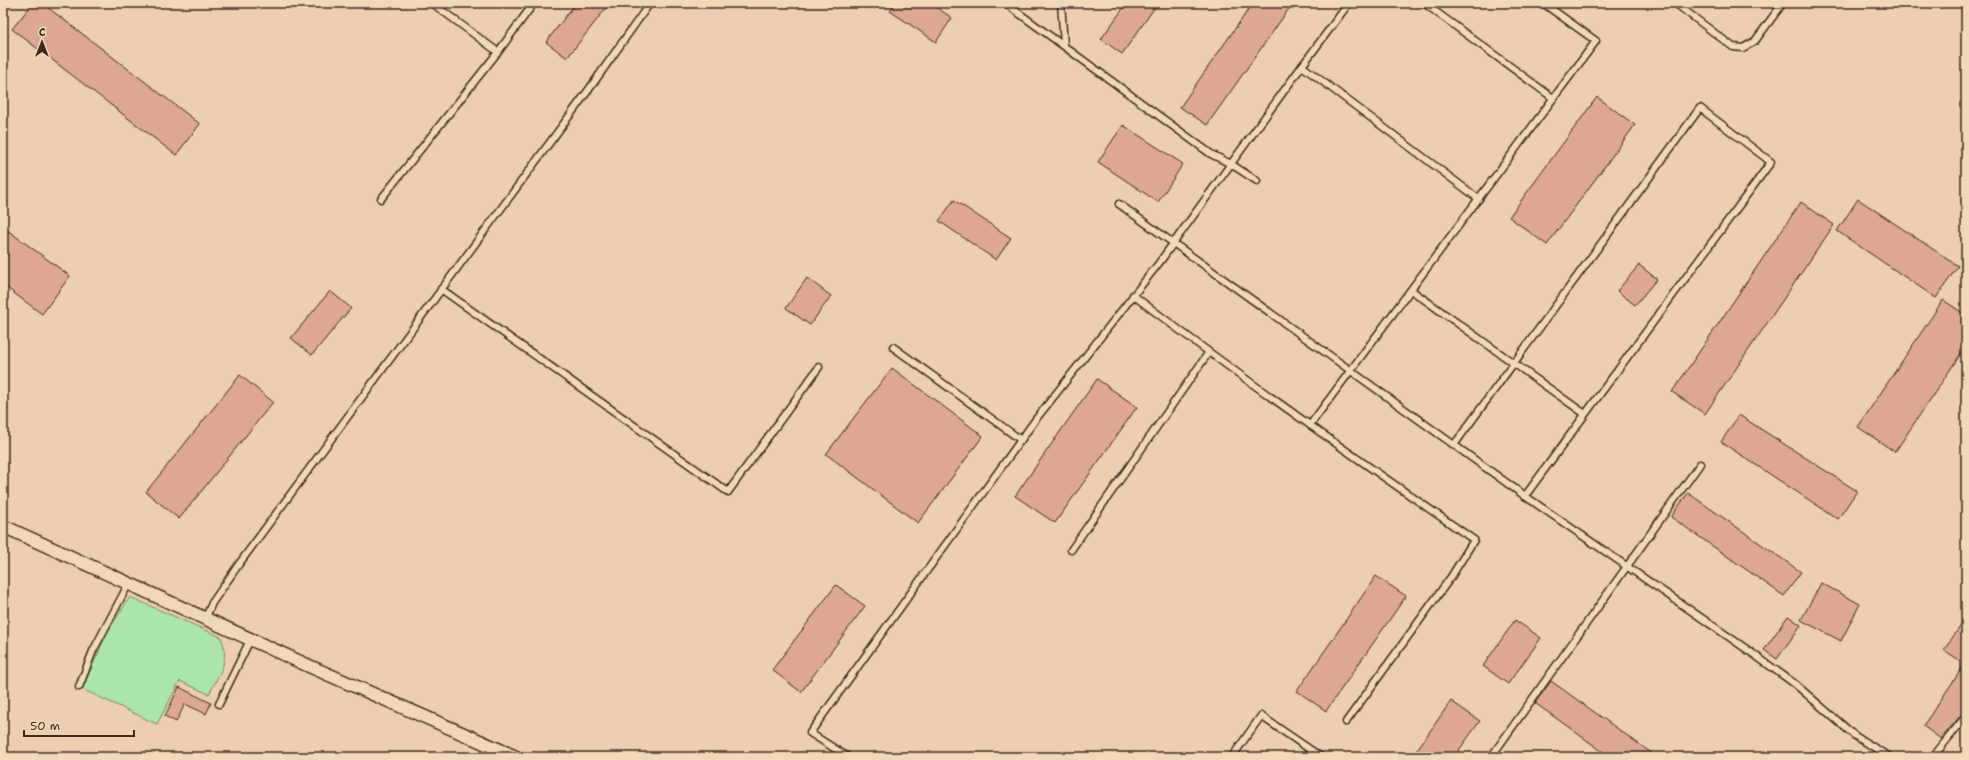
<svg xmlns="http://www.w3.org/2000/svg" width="1969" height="760" font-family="'Shantell Sans',sans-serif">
	<rect width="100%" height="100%" fill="#edceb2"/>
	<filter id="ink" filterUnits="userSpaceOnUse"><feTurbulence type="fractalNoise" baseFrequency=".025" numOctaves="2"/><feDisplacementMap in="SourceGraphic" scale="8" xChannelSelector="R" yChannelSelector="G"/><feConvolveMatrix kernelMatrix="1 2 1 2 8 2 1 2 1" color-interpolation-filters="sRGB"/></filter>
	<g filter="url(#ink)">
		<path fill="#abe5ab" stroke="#738864" d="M130 597 221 637C230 661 220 672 209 694L180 681 157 724 82 689 108 631Z"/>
		<g fill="#dda794" stroke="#3b2a1e">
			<polygon points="33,3 42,3 200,124 176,155 12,29"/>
			<polygon points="576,3 610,3 567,58 546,42"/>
			<polygon points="896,3 930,3 952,18 936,42 890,11"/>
			<polygon points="1127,3 1158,3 1122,54 1101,39"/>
			<polygon points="1253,3 1293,3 1207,125 1180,107"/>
			<polygon points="1597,97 1635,125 1547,245 1509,217"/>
			<polygon points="1123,125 1183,164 1158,202 1098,162"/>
			<polygon points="1858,199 1958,266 1936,298 1837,231"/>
			<polygon points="954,200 1011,238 996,260 939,221"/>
			<polygon points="1801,202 1834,225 1705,414 1672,392"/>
			<polygon points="3,227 70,276 42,314 3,285"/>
			<polygon points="1639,265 1657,279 1635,305 1617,291"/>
			<polygon points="807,278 831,296 810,325 786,308"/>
			<polygon points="330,291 351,308 312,355 291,338"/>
			<polygon points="1943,300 1966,315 1966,346 1895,452 1858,427"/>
			<polygon points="892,368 983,436 918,523 826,454"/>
			<polygon points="240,375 273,402 179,519 146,492"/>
			<polygon points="1097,379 1137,407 1055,523 1015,496"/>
			<polygon points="1739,415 1857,491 1838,519 1721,442"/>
			<polygon points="1688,493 1801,572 1784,596 1671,517"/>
			<polygon points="1376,576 1406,596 1326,711 1297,691"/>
			<polygon points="1821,583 1860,604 1841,641 1801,620"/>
			<polygon points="836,585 865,606 801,692 772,670"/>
			<polygon points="1788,616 1801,625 1777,659 1764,650"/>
			<polygon points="1966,618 1966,709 1941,739 1923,726 1965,664 1944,650"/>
			<polygon points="1515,620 1541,638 1508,684 1483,666"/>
			<polygon points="1551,681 1657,757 1610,757 1535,703"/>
			<polygon points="179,687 211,703 206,714 185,704 176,722 165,716"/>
			<polygon points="1451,701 1480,721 1454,757 1412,757"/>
		</g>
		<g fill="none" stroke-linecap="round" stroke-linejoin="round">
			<defs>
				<g id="service">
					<polyline points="1005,3 1211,154 1231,164 1257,181"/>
					<polyline points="1061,3 1064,45"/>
					<polyline points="1349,3 1302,66 1479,199"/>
					<polyline points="1424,3 1553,98"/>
					<polyline points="1675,3 1733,47 1743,48 1755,41 1783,3"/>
					<polyline points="498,52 534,3"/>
					<polyline points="381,199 498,52 432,3"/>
					<polyline points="1119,204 1525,496 1771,162 1700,108 1454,445"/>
					<polyline points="441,289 728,492 819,367"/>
					<polyline points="1411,290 1585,414"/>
					<path d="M1133 295C1244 380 1359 460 1474 540L1451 577 1346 722"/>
					<polyline points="893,347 1021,440"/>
					<polyline points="1310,425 1596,41 1543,3"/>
					<polyline points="1525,496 1745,648 1795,684 1855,736 1890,757"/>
					<polyline points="1071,550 1209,352"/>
					<polyline points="206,617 212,603 239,564 590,88 650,3"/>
					<polyline points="79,687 93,651 129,583"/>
					<polyline points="219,704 251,638"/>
					<polyline points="848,757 810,733 1036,419 1159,263 1302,66"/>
					<polyline points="1232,757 1261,716 1321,757"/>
					<polyline points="1491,757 1700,464"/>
					<polyline points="1933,757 1966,716"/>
				</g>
				<polyline id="minor" points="3,526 309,666 516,757"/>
			</defs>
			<use href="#service" stroke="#3b2a1e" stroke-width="9"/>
			<use href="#minor" stroke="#3b2a1e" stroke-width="15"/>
			<use href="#service" stroke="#f1d8b9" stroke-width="6"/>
			<use href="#minor" stroke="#f1d8b9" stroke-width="12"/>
		</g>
	</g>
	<rect width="1969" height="760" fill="none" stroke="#f1d8b9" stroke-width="16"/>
	<rect x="8" y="8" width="1953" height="744" fill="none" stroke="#3b2a1e" stroke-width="1.5" filter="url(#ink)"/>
	<g transform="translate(42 42)" stroke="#f1d8b9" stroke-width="3" paint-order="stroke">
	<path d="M0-3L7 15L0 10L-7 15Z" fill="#3b2a1e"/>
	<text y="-6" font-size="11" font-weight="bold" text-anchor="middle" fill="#3b2a1e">С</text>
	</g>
	<path d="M24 730v6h110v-6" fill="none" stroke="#3b2a1e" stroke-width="2"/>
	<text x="30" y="730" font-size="12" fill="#3b2a1e" stroke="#f1d8b9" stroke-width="3" paint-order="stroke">50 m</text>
</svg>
